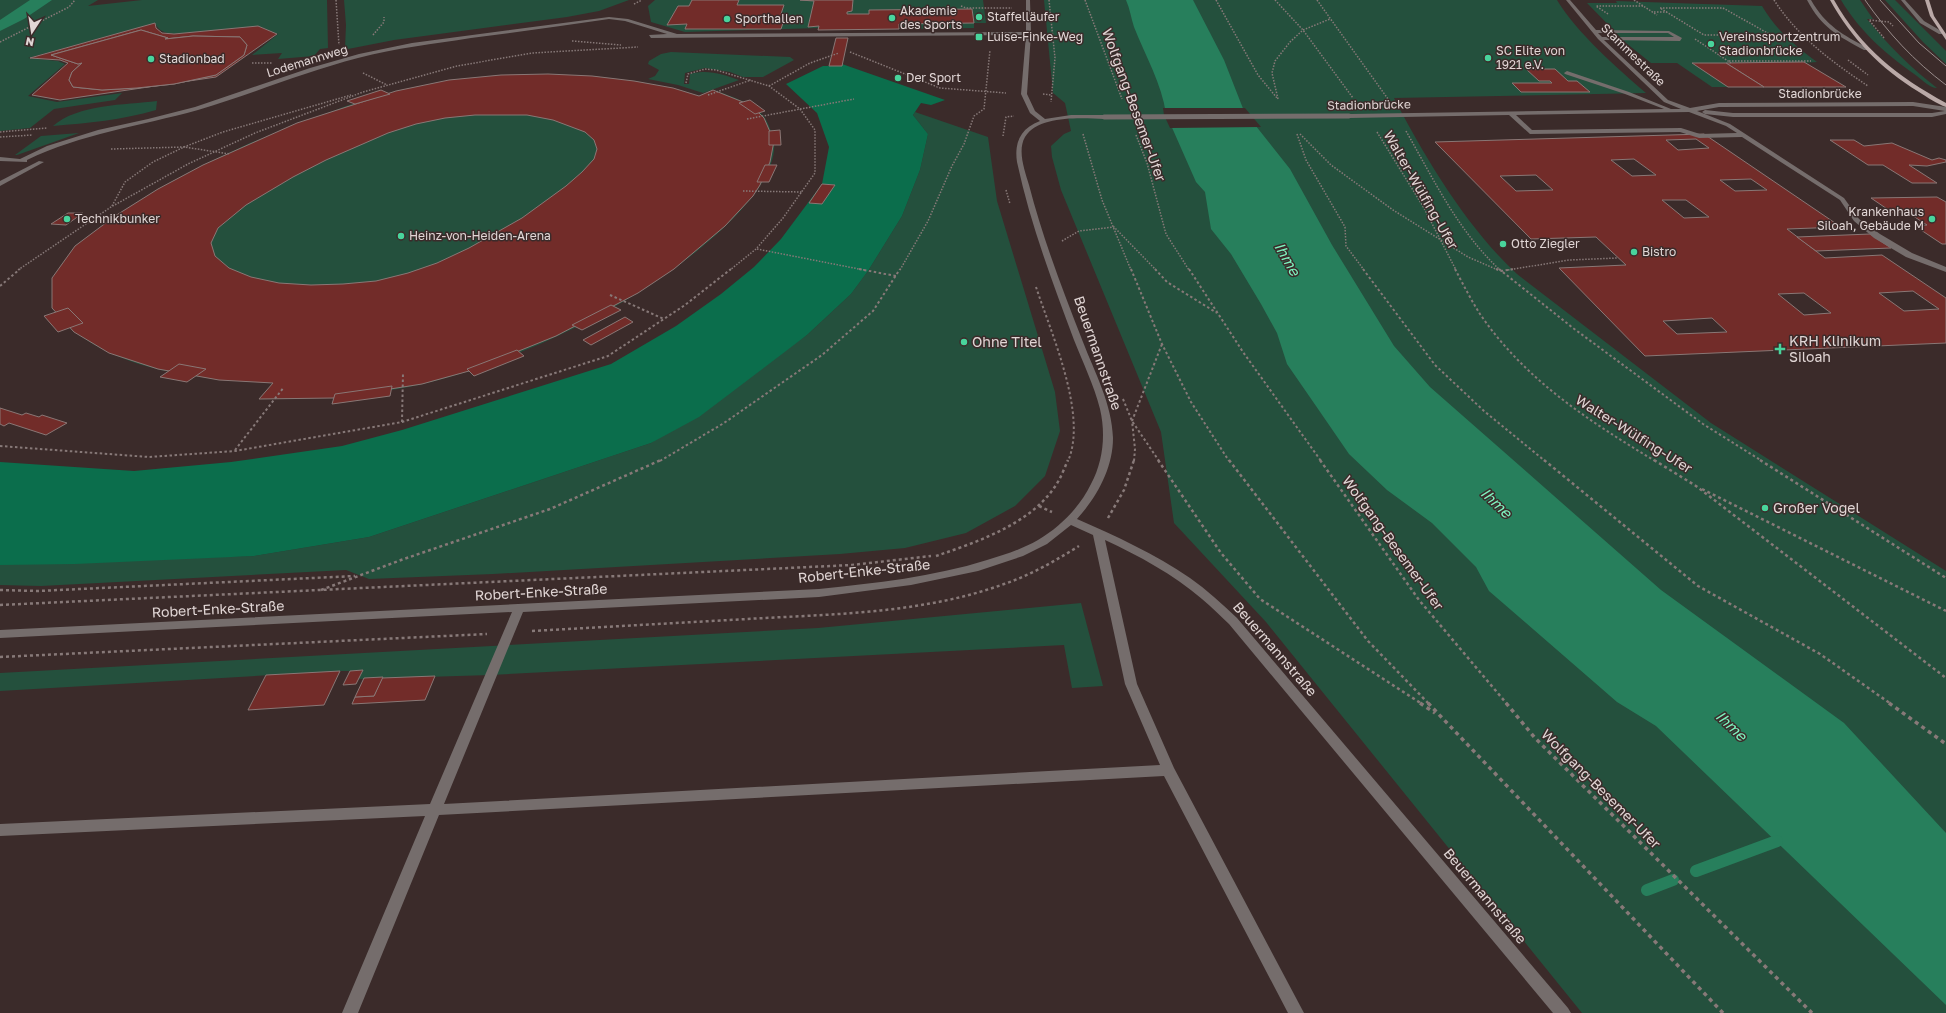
<svg xmlns="http://www.w3.org/2000/svg" width="1946" height="1013" font-family="'Golos Text',sans-serif">
	<rect width="100%" height="100%" fill="#3b2b2a"/>
	<g fill="#24503d">
		<path d="M0 0H98L88 6 142 0H327L328 48 320 49 314 56 278 59 282 53 252 55 278 34 258 26 175 34C166 33 159 32 155 23L28 58 58 61 65 64 28 96 57 102 122 93 115 100 54 109 30 128 0 131Z"/>
		<polygon points="344,0 629,0 599,11 567,17 394,40 348,49 345,48 346,25"/>
		<polygon points="655,0 983,0 986,23 974,23 974,28 818,30 818,28 685,32 651,22 648,6"/>
		<path d="M1044 0H1557C1577 33 1617 68 1646 93L1394 98C1425 158 1468 229 1517 274L1711 423 1946 571V1013H1582L1266 622 1174 523 1161 432 1061 190 1052 157 1051 146 1064 134 1071 131 1065 103 1053 93Z"/>
		<path d="M1841 0H1860L1873 19H1867C1888 45 1911 68 1937 88 1930 88 1922 80 1917 76 1887 55 1860 32 1841 0Z"/>
		<polygon points="1885,0 1895,0 1946,51 1946,64 1923,42"/>
		<path d="M1616 1 1762 6C1776 30 1795 46 1817 62L1805 63 1846 87H1712L1677 63H1651L1626 43 1587 3H1617Z"/>
		<path d="M671 52 790 57 794 60 763 77H743L730 72 705 68 685 73 684 84H689L690 74C708 69 722 74 739 80L703 93 678 85 648 79 655 76 659 70 648 64 649 61 661 54Z"/>
		<path d="M592 76 634 81 673 88 699 96 713 90C728 95 756 104 765 118 768 123 773 135 774 141 780 195 680 267 639 292 587 325 527 352 469 371 401 394 329 400 259 399L273 383C206 379 130 374 75 332 66 326 59 316 52 308V278L75 246 115 216 158 189 203 165 250 143 346 106 396 91Z"/>
		<path d="M157 101 156 110C122 120 88 123 53 126 78 104 125 105 157 101Z"/>
		<polygon points="915,112 988,137 997,201 1055,392 1060,431 1045,476 1015,506 966,533 905,548 840,554 493,574 369,579 346,570 41,586 0,585 0,563 254,556 369,537 651,443 807,335 851,294 868,271 902,216 920,170 928,134 913,115"/>
		<polygon points="79,133 17,155 15,155 41,136"/>
		<polygon points="1081,603 1103,686 1072,688 1064,645 491,675 359,679 362,671 340,671 0,691 0,673 818,628"/>
	</g>
	<polygon fill="#0b6e4c" points="842,64 945,100 931,105 921,103 913,115 928,134 920,170 902,216 868,271 851,294 807,335 699,417 651,443 369,537 254,556 75,564 0,565 0,462 134,471 231,462 342,446 402,430 611,364 676,326 721,294 754,267 781,239 822,184 829,147 817,113 786,84 823,66 842,66"/>
	<g fill="#277f5c">
		<polygon points="30,0 52,0 24,19 0,31 0,20"/>
		<path d="M1126 0H1193L1224 60 1244 111 1290 169 1332 245 1394 346 1430 387 1661 590 1844 723 1946 833V1005L1656 726 1617 702 1489 591 1476 567 1432 523 1387 490 1349 454 1316 406 1287 364 1277 333 1261 304 1231 254 1211 229 1205 192 1196 182 1166 114C1162 84 1145 55 1134 27 1131 18 1130 9 1126 0Z"/>
	</g>
	<polygon fill="#3b2b2a" points="1163,108 1245,108 1261,127 1170,128 1164,115"/>
	<g fill="none" stroke-linecap="round" stroke-linejoin="round">
		<g stroke="#277f5c" stroke-width="12">
			<polyline points="1696,871 1777,841"/>
			<polyline points="1647,890 1673,880"/>
		</g>
	</g>
	<g fill="#722c29" stroke="#897775" fill-rule="evenodd">
		<polygon points="692,0 739,0 737,5 784,5 781,14 786,14 781,29 685,29 687,24 667,25 678,6 689,6"/>
		<polygon points="800,0 853,0 852,11 847,12 847,14 869,14 869,10 972,9 974,23 899,24 899,29 818,30 819,26 808,27 814,1"/>
		<path d="M155 23 156 28 162 33 174 34 258 26 277 34 216 77 60 100 32 95 68 63 60 60 30 58ZM141 30 168 38 165 39 193 36 240 37 247 45 244 55 216 75 174 84 137 88 102 90 73 87 69 80 72 72 82 63 78 64 51 55Z"/>
		<polygon points="141,30 168,38 165,39 193,36 240,37 247,45 244,55 216,75 174,84 137,88 102,90 73,87 69,80 72,72 82,63 78,64 51,55"/>
		<polygon points="836,38 848,38 842,66 829,66"/>
		<polygon points="1804,62 1846,87 1764,87 1726,63"/>
		<polygon points="1692,63 1726,63 1764,87 1728,87"/>
		<polygon points="1526,69 1555,69 1568,81 1577,81 1590,92 1521,92 1512,83 1552,83 1550,81 1539,81"/>
		<path d="M548 74 592 76 634 81 673 88 699 96 713 90 743 102 759 113 764 118 774 141 770 162 760 185 753 196 725 226 674 269 638 293 556 336 469 371 422 384 333 398 259 399 273 383 219 380 158 369 109 353 74 332 52 308V278L75 246 115 216 158 189 203 165 297 123 396 91 449 80 501 75ZM475 115H527L553 120 585 132 594 140 597 149 594 159 582 172 566 186 522 218 469 248 437 263 408 273 376 281 343 284 311 285 279 283 251 277 229 268 215 256 211 243 218 228 246 205 293 177 326 160 388 133 416 124 445 118Z"/>
		<polygon points="381,90 390,94 355,104 347,101"/>
		<polygon points="750,100 765,111 755,114 739,103"/>
		<polygon points="780,130 781,145 769,145 769,131"/>
		<path d="M1704 134 1841 227 1787 229 1825 258 1882 255 1946 298V343L1645 356 1559 268 1626 265 1596 237 1531 239 1435 142ZM1696 139 1709 148 1678 150 1666 140ZM1634 159 1656 175 1632 176 1611 160ZM1536 175 1553 190 1516 191 1500 176ZM1751 179 1767 190 1735 191 1720 180ZM1662 200H1686L1709 217 1684 218ZM1913 291 1939 309 1904 311 1879 293ZM1804 293 1831 313 1804 315 1778 294ZM1712 318 1727 332 1677 334 1663 321Z"/>
		<polygon points="1830,140 1854,140 1864,146 1892,143 1932,160 1939,158 1946,160 1946,162 1927,166 1909,165 1937,183 1912,183 1883,165 1868,165"/>
		<polygon points="765,165 777,165 769,182 757,182"/>
		<polygon points="822,184 835,185 822,204 809,203"/>
		<polygon points="1937,197 1946,202 1946,244 1942,244 1915,226 1927,225 1907,212 1893,213 1871,198"/>
		<polygon points="68,213 83,213 66,225 51,224"/>
		<polygon points="1870,234 1891,248 1816,251 1797,237"/>
		<polygon points="611,305 621,310 582,330 572,325"/>
		<polygon points="68,308 83,323 58,332 44,316"/>
		<polygon points="625,317 633,322 591,345 583,340"/>
		<polygon points="517,350 524,356 474,376 467,369"/>
		<polygon points="179,364 206,369 187,382 160,377"/>
		<polygon points="392,386 390,396 332,404 335,394"/>
		<polygon points="0,408 22,415 26,413 39,417 42,415 67,423 46,435 9,423 4,426 0,424"/>
		<polygon points="363,670 356,684 343,685 350,671"/>
		<polygon points="340,671 324,705 248,710 266,675"/>
		<polygon points="435,676 425,700 352,704 355,697 374,696 382,678"/>
		<polygon points="383,677 374,696 355,697 364,678"/>
	</g>
	<g fill="none" stroke-linecap="round" stroke-linejoin="round">
		<g stroke="#877978" stroke-width="1.5" stroke-dasharray="1.5 1.5" stroke-linecap="butt">
			<polyline points="336,0 339,45"/>
			<polyline points="1049,0 1055,58 1051,102"/>
			<polyline points="1085,0 1122,99"/>
			<polyline points="1216,0 1258,75 1277,98"/>
			<polyline points="1275,0 1303,30 1353,98"/>
			<polyline points="1317,0 1388,99"/>
			<polyline points="1634,0 1657,15"/>
			<path d="M1774 0C1798 37 1832 62 1868 86"/>
			<polyline points="634,4 642,0"/>
			<polyline points="961,6 966,8 1012,8"/>
			<polygon points="1660,8 1723,8 1771,35 1704,35"/>
			<polyline points="1654,12 1667,12"/>
			<polyline points="1608,14 1596,6 1644,6"/>
			<polyline points="373,35 384,22 384,17"/>
			<polyline points="1884,38 1869,20 1889,22 1893,26"/>
			<polyline points="1695,39 1731,63"/>
			<polyline points="572,41 621,45"/>
			<polyline points="0,42 69,7 75,0"/>
			<polyline points="850,52 940,88 1006,93"/>
			<polyline points="1719,55 1732,55"/>
			<polyline points="1848,60 1868,75"/>
			<polyline points="1729,61 1811,61"/>
			<polyline points="252,63 273,63"/>
			<polyline points="363,73 387,85"/>
			<polyline points="686,83 688,74 705,69 716,70 769,86 800,109 815,130 815,173 783,218 756,249 730,270"/>
			<polyline points="769,86 810,63 839,53"/>
			<polyline points="1043,94 1051,95"/>
			<polyline points="708,95 751,80"/>
			<polyline points="1278,99 1272,73 1275,61 1290,42 1303,30 1330,19"/>
			<polyline points="747,119 854,99"/>
			<path d="M1406 131C1434 180 1458 231 1500 270"/>
			<polyline points="0,132 47,128"/>
			<polyline points="1377,132 1424,208 1456,270"/>
			<polyline points="1083,134 1102,200 1131,270"/>
			<polyline points="1297,134 1306,160 1345,227 1346,246 1364,270"/>
			<polyline points="1300,134 1331,165 1393,210 1468,257 1498,270"/>
			<polyline points="1136,135 1147,163 1166,234 1189,270"/>
			<polyline points="1003,136 1006,117 1014,116"/>
			<polyline points="0,137 33,135"/>
			<polyline points="111,149 184,147 230,154"/>
			<polyline points="1006,190 1010,204"/>
			<polyline points="743,191 802,192"/>
			<polyline points="112,206 125,182 153,162 184,147 223,132 351,95"/>
			<polyline points="1062,241 1079,231 1114,227 1156,270"/>
			<polyline points="757,249 864,270"/>
			<polyline points="18,270 111,207 188,164 255,133 363,92 457,66 532,53 638,47"/>
			<polyline points="900,270 928,221 952,166 964,144 974,116 984,109 990,50"/>
			<polyline points="1508,270 1569,260 1618,258"/>
		</g>
		<g stroke="#877978" stroke-width="2" stroke-dasharray="2.5 2.5" stroke-linecap="butt">
			<polyline points="859,269 896,276"/>
			<polyline points="1131,269 1162,344 1191,402 1229,461"/>
			<polyline points="1155,269 1167,282 1217,313"/>
			<polyline points="1189,269 1243,352 1321,461"/>
			<polyline points="1363,269 1435,365 1484,411 1545,461"/>
			<path d="M1455 269C1463 284 1471 300 1480 314 1525 380 1589 421 1655 461"/>
			<polyline points="1496,269 1501,271 1514,269"/>
			<polyline points="1499,269 1573,328 1703,424 1762,461"/>
			<polyline points="0,286 20,269"/>
			<path d="M1036 287C1051 333 1088 415 1068 461"/>
			<polyline points="610,295 664,319"/>
			<polyline points="1123,399 1132,421 1159,461"/>
			<polyline points="402,422 403,372"/>
			<polyline points="0,446 149,457 235,451 402,422 608,356 685,305 731,269"/>
			<polyline points="235,450 284,387"/>
			<polyline points="660,461 724,423 822,355 873,311 900,269"/>
			<polyline points="1134,461 1135,449 1132,421 1162,344"/>
		</g>
		<g stroke="#877978" stroke-width="2.5" stroke-dasharray="3 3" stroke-linecap="butt">
			<polyline points="1158,460 1221,553 1260,599 1422,704"/>
			<polyline points="1229,460 1368,641 1429,704"/>
			<polyline points="1320,460 1419,600 1507,704"/>
			<polyline points="1544,460 1698,586 1820,654 1891,704"/>
			<polyline points="1654,460 1696,486 1946,678"/>
			<polyline points="1760,460 1946,578"/>
			<polyline points="1702,489 1946,611"/>
			<polyline points="1039,506 1052,512"/>
			<polyline points="1108,518 1124,490 1134,460"/>
			<path d="M936 556C977 542 1028 525 1054 488 1060 480 1064 469 1068 460"/>
			<polyline points="0,590 38,591 355,576"/>
			<polyline points="321,590 401,560 550,509 661,460"/>
			<polyline points="0,605 852,565 931,556"/>
			<path d="M532 631C604 627 675 623 747 619 832 614 922 614 1004 584 1031 575 1055 561 1079 546"/>
			<polyline points="0,657 487,634"/>
		</g>
		<g stroke="#877978" stroke-width="3.5" stroke-dasharray="4 4" stroke-linecap="butt">
			<polyline points="1420,703 1435,713"/>
			<polyline points="1428,703 1723,1013"/>
			<polyline points="1506,703 1535,738 1812,1013"/>
			<polyline points="1889,703 1946,744"/>
		</g>
		<g fill="#756d6c" fill-rule="evenodd">
			<path d="M1026 0H1030L1031 33 1027 94 1035 111 1045 119 1071 115H1104L1107 117 1104 119C1081 118 1039 115 1025 137 1017 151 1025 171 1029 185 1043 239 1063 291 1083 342 1095 373 1112 404 1113 438 1113 468 1097 497 1077 519 1116 536 1155 554 1190 578 1207 590 1222 604 1237 618L1568 1008 1571 1013H1553L1229 624C1220 616 1212 607 1202 599 1173 574 1139 556 1105 540L1137 684 1174 768 1304 1013H1288L1164 776 439 815 358 1013H342L425 816 0 836V824L430 804 512 612 0 638V630L819 589C876 583 933 577 987 560 1005 555 1022 549 1038 540 1060 527 1080 507 1091 484 1103 461 1106 435 1100 409 1094 385 1083 363 1074 340 1052 281 1030 223 1017 162 1014 142 1021 128 1040 121L1030 113 1021 94 1026 35 651 38 649 35 667 34 625 21 609 19C563 26 517 32 471 38 434 44 396 48 358 58 304 72 252 94 198 110 140 126 81 134 27 160V162L0 161V157L20 159 47 146 98 130 148 119 195 107 310 68 359 54 412 43 609 17 628 19 677 34 1026 32ZM1071 525 1093 535 1125 684 1160 765 444 804 523 612 819 597 911 585 978 571 1023 556 1047 544Z"/>
			<path d="M1566 0H1570L1596 30 1669 31 1682 38 1680 41 1604 40 1668 100 1690 108 1719 103 1913 102 1946 107V114L1932 117H1733L1705 114 1702 112 1705 110 1733 113H1932L1945 111 1913 106 1719 107 1697 111 1730 124 1844 198 1859 219 1880 234 1912 253 1946 267V272L1906 257 1874 238 1854 221 1840 200 1742 137 1699 138 1680 132 1530 134 1509 115 1349 118 1346 116 1349 114 1664 109 1625 94 1565 74 1564 73 1567 71 1629 92 1671 109H1681L1664 102 1598 39ZM1598 33H1668L1674 37H1602ZM1689 112 1726 126 1737 133 1700 134 1681 128 1532 130 1516 115Z"/>
			<path d="M1807 0H1811C1826 26 1843 35 1868 48V50H1864C1838 36 1821 27 1807 0Z"/>
			<polygon points="1901,0 1905,0 1924,21 1943,32 1943,34 1939,34 1920,23"/>
			<polygon points="39,161 44,162 0,186 0,181"/>
		</g>
		<g fill="#baa9a7" fill-rule="evenodd">
			<path d="M1830 0H1834C1862 49 1897 76 1946 103V107C1937 104 1927 97 1919 92 1880 68 1852 39 1830 0Z"/>
			<polygon points="1925,0 1929,0 1934,16 1946,34 1946,40 1930,16"/>
		</g>
		<g stroke="#988b8a" stroke-width="1">
			<path d="M1865 0C1888 33 1914 61 1946 85"/>
			<polyline points="1880,0 1919,43 1946,66"/>
		</g>
		<polyline stroke="#756d6c" stroke-width="5" points="1104,117 1349,116"/>
	</g>
	<g fill="#49d49c" stroke="#3b2b2a" stroke-width="1.5">
		<circle cx="979" cy="17" r="4"/>
		<circle cx="892" cy="18" r="4"/>
		<circle cx="727" cy="19" r="4"/>
		<rect x="975" y="33" width="8" height="8" rx="2"/>
		<circle cx="1711" cy="44" r="4"/>
		<circle cx="1488" cy="58" r="4"/>
		<circle cx="151" cy="59" r="4"/>
		<circle cx="898" cy="78" r="4"/>
		<circle cx="67" cy="219" r="4"/>
		<circle cx="1932" cy="219" r="4"/>
		<circle cx="401" cy="236" r="4"/>
		<circle cx="1503" cy="244" r="4"/>
		<circle cx="1634" cy="252" r="4"/>
		<circle cx="964" cy="342" r="4"/>
		<path d="M1778 343h4v4h4v4h-4v4h-4v-4h-4v-4h4z"/>
		<circle cx="1765" cy="508" r="4"/>
	</g>
	<g text-anchor="middle" stroke-width="3" stroke-linejoin="round" paint-order="stroke">
		<g font-size="12" fill="#e1d6d5" stroke="#3b2b2a" text-anchor="start">
			<text x="900" y="15">Akademie<tspan x="900" dy="14">des Sports</tspan></text>
			<text x="987" y="21">Staffelläufer</text>
			<text x="735" y="23">Sporthallen</text>
			<text x="987" y="41">Luise-Finke-Weg</text>
			<text x="1719" y="41">Vereinssportzentrum<tspan x="1719" dy="14">Stadionbrücke</tspan></text>
			<text x="1496" y="55">SC Elite von<tspan x="1496" dy="14">1921 e.V.</tspan></text>
			<text x="159" y="63">Stadionbad</text>
			<text x="906" y="82">Der Sport</text>
			<text x="1924" y="216" text-anchor="end">Krankenhaus<tspan x="1924" dy="14">Siloah, Gebäude M</tspan></text>
			<text x="75" y="223">Technikbunker</text>
			<text x="409" y="240">Heinz-von-Heiden-Arena</text>
			<text x="1511" y="248">Otto Ziegler</text>
			<text x="1642" y="256">Bistro</text>
		</g>
		<g font-size="12" fill="#e1d6d5" stroke="#3b2b2a">
			<text transform="translate(1633 55) rotate(44)" y="4">Stammestraße</text>
			<text transform="translate(307 61) rotate(-17)" y="4">Lodemannweg</text>
			<text x="1820" y="98">Stadionbrücke</text>
			<text transform="translate(1369 105) rotate(-1)" y="4">Stadionbrücke</text>
		</g>
		<g font-size="14" fill="#e1d6d5" stroke="#3b2b2a">
			<text transform="translate(1134 105) rotate(70)" y="5">Wolfgang-Besemer-Ufer</text>
			<text transform="translate(1421 190) rotate(60)" y="5">Walter-Wülfing-Ufer</text>
			<text transform="translate(1098 353) rotate(71)" y="5">Beuermannstraße</text>
			<text transform="translate(1634 434) rotate(32)" y="5">Walter-Wülfing-Ufer</text>
			<text transform="translate(1393 543) rotate(54)" y="5">Wolfgang-Besemer-Ufer</text>
			<text transform="translate(864 571) rotate(-6)" y="5">Robert-Enke-Straße</text>
			<text transform="translate(541 592) rotate(-3)" y="5">Robert-Enke-Straße</text>
			<text transform="translate(218 609) rotate(-3)" y="5">Robert-Enke-Straße</text>
			<text transform="translate(1275 649) rotate(49)" y="5">Beuermannstraße</text>
			<text transform="translate(1601 789) rotate(45)" y="5">Wolfgang-Besemer-Ufer</text>
			<text transform="translate(1485 896) rotate(50)" y="5">Beuermannstraße</text>
		</g>
		<g font-size="14" fill="#e1d6d5" stroke="#3b2b2a" text-anchor="start">
			<text x="1789" y="346">KRH Klinikum<tspan x="1789" dy="16">Siloah</tspan></text>
			<text x="972" y="347">Ohne Titel</text>
			<text x="1773" y="513">Großer Vogel</text>
		</g>
		<g font-size="15" font-style="italic" fill="#7ef3bf" stroke="#3b2b2a">
			<text transform="translate(1287 259) rotate(60)" y="5">Ihme</text>
			<text transform="translate(1496 503) rotate(44)" y="5">Ihme</text>
			<text transform="translate(1731 726) rotate(44)" y="5">Ihme</text>
		</g>
	</g>
	<g transform="translate(32 32) rotate(192)" stroke="#3b2b2a" stroke-width="3" paint-order="stroke">
	<path d="M0-3L7 15L0 10L-7 15Z" fill="#e1d6d5"/>
	<text y="-6" font-size="11" font-weight="bold" text-anchor="middle" fill="#e1d6d5">N</text>
	</g>
</svg>
